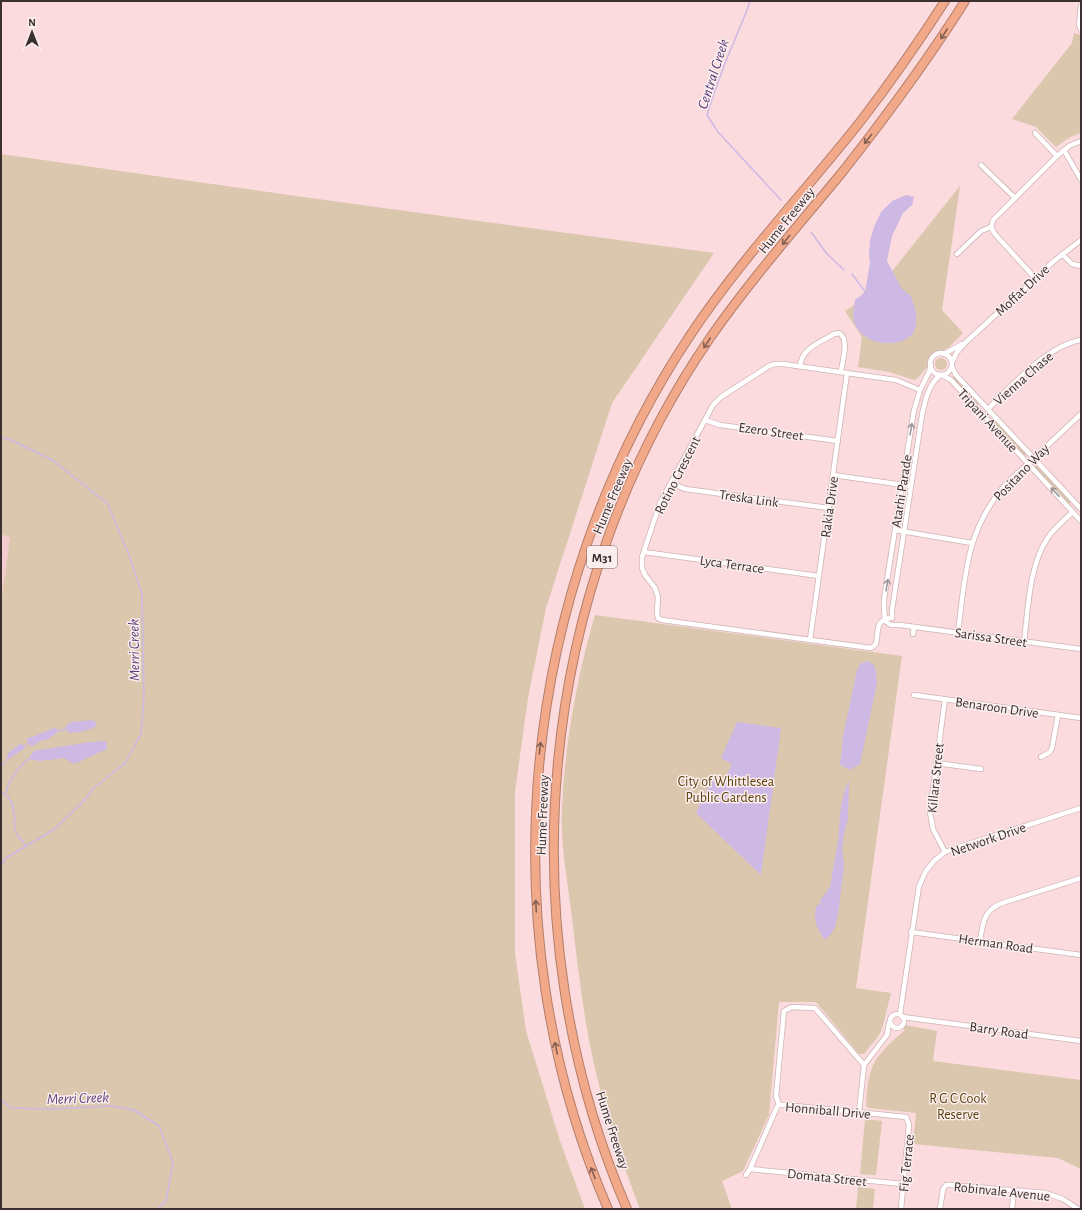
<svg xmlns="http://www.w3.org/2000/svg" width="1082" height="1210" font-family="'Alegreya Sans',sans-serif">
	<rect width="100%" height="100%" fill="#fbdbde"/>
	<polygon fill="#f3cccf" points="1,534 10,538 1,603"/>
	<g fill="#dac7ad">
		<polygon points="1074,33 1081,35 1081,133 1070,137 1056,147 1036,127 1012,119 1072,43"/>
		<polygon points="1,154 303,197 714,253 612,403 546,608 528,698 515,792 515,953 526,1031 560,1141 585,1209 1,1209 1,603 10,538 1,534"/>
		<path d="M960 186 942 310 963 333 948 348 933 354C929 363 923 376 914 380L889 372 858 367 862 337 845 311 877 290Z"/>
		<circle cx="941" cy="364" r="6"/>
		<polygon points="955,375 980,403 977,406 951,378"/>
		<polygon points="994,417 1027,453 1024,456 990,421"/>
		<polygon points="1037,465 1072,502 1068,505 1034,468"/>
		<path d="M595 615 902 656 856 988 891 993 882 1029 879 1035 864 1054H859L816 1002H779L769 1115 743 1171 722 1181 732 1209H640C621 1159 603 1108 592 1055 582 1007 577 959 571 910 567 876 560 842 562 807 565 742 577 677 595 615Z"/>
		<path d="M900 1024 937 1031 933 1061 1081 1080V1169L1058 1158 913 1144 916 1113 869 1108 866 1106C867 1094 867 1082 871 1071 876 1054 892 1042 905 1030Z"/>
		<polygon points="865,1119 882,1121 876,1175 860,1174"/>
		<polygon points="858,1187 875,1189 873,1209 856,1209"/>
	</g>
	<g fill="#ceb8e4">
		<path d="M906 195 914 197 912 205 903 213 892 236 887 261 902 289 911 296 916 311V325L913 334C909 337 906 339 902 341 884 347 861 341 854 322 852 315 854 307 855 300L865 292 870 263 869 254 870 240 874 227 881 212 892 201Z"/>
		<polygon points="867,661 873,664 876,671 877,683 860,764 850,770 840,765 843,736 857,670 861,663"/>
		<polygon points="92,720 97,723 94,728 81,732 69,733 65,726 72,722"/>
		<polygon points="737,722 781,728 761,875 696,813 712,778 723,782 732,764 721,758"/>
		<polygon points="57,727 57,733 46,740 42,740 31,747 26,739"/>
		<polygon points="106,741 107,749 74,764 64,758 40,761 28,759 34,751 90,742"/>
		<polygon points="21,743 25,748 6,761 8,753"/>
		<path d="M849 781 848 819 844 833 842 849 844 865 838 915C836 925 833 935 824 940 817 928 812 918 817 905H819L821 902 820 901 829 888 831 883C833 865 838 847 839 830 840 814 841 795 849 781Z"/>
	</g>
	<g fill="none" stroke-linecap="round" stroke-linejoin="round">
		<g stroke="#ceb8e4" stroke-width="1.5">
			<path d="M750 1C746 15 739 28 734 42 723 66 715 90 707 115L718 132 781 200"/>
			<polyline points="811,232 827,254 844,270"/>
			<polyline points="852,274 866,293"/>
			<polyline points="1,437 11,440 52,460 107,503 128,552 142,594 144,696 141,734 125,763 94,788 82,803 53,830 6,858 1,865"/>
			<polyline points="57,731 67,729"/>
			<polyline points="23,747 29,743"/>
			<polyline points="1,766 6,761"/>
			<polyline points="1,792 8,797 12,803 15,819 14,822 15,830 18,836 26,846"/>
			<path d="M5 795C9 780 16 769 28 759"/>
			<polyline points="1,1100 11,1108 51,1109 111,1106 134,1110 159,1126 173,1162 166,1201 158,1209"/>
		</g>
		<defs>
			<g id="minor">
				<polyline points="1081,6 1079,24 1081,30"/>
				<polyline points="1035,133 1057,156"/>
				<polyline points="1064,150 1081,180"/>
				<polyline points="981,165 1015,198"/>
				<polyline points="991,227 993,220 1057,156 1069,146 1081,141"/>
				<polyline points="991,227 994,233 1035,278"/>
				<polyline points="957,254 981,231 991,227"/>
				<polyline points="1062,254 1072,264 1081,266"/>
				<circle cx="941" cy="364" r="11"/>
				<polyline points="944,354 962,344"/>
				<polyline points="952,362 957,352 966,342 1054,261 1081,240"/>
				<polyline points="931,365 929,372 920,390 914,410 884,599 884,609 885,621 891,625 900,625 1081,649"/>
				<path d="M800 366C802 348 819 343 834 334L839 333C850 339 842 362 841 372"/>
				<polyline points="952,367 956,375 1081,509"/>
				<polyline points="942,375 951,380 1081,521"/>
				<path d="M988 409C1012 385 1047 346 1081 340"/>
				<polyline points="705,420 720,425 838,441"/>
				<polyline points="833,475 911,486"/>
				<polyline points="671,483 685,489 829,508"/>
				<polyline points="895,530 972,543"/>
				<polyline points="644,552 819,576"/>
				<path d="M892 618C874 619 879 632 876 644L871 648 662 620 658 618 657 614 658 597 655 588 645 575 642 568V557L660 503 713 405 721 397 769 366 775 364H783L896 380 920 390"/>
				<path d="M892 618V610L922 415C925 401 928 385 940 375"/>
				<path d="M958 633C965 576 966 530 1005 485L1081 414"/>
				<polyline points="913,634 914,627"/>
				<polyline points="810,640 847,373"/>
				<path d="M1024 642C1028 610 1029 566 1047 539 1054 528 1064 520 1073 512"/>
				<polyline points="914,695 1081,718"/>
				<polyline points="945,699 930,812 933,829 945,852"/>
				<polyline points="1041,757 1050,752 1052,748 1058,715"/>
				<polyline points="936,763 981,769"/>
				<polyline points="911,932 1081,955"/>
				<path d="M980 941C983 921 984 909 1005 902L1081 878"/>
				<circle cx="897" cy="1021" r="7"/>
				<polyline points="900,1014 919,886 926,871 934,861 945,852 959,847 1081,808"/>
				<polyline points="903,1017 1081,1041"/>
				<polyline points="779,1105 776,1096 784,1011 792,1007 815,1008 864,1065"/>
				<polyline points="859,1112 864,1065 887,1035 889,1023"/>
				<polyline points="750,1169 903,1184"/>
				<polyline points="746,1175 750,1169 777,1107 779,1105 785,1105 906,1117 909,1125 901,1209"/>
				<polyline points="940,1209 943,1189 946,1185 951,1185 1045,1193 1063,1199 1078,1209"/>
				<polyline points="1012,1209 1014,1190"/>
			</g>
			<g id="motorway">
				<path d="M608 1209C486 927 520 592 689 337 740 260 803 194 860 122 890 83 918 43 945 1"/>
				<path d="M627 1209C506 928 536 591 710 338 751 279 799 225 844 170 887 115 928 60 965 1"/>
			</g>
		</defs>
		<use href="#minor" stroke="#d1b3b5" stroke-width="6"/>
		<use href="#motorway" stroke="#b27e6a" stroke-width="10"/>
		<use href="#minor" stroke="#fff" stroke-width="4.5"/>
		<use href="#motorway" stroke="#f2a989" stroke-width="8"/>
	</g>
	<defs><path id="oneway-shaft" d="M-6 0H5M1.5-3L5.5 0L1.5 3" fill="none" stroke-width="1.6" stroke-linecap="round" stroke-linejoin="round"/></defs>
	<g stroke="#846054">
		<use href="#oneway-shaft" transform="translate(944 34) rotate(123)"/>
		<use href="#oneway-shaft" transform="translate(868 139) rotate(128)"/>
		<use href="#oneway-shaft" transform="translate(786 240) rotate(129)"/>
		<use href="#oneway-shaft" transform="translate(707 343) rotate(123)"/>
		<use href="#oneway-shaft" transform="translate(540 748) rotate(-84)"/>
		<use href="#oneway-shaft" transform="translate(536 906) rotate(-93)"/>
		<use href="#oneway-shaft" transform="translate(556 1048) rotate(-102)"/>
		<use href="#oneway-shaft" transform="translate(593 1173) rotate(-111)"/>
	</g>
	<g stroke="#9d9798">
		<use href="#oneway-shaft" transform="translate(911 429) rotate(-81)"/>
		<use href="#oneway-shaft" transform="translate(1055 492) rotate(-133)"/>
		<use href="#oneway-shaft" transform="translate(887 585) rotate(-81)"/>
	</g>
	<g text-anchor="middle" stroke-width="3" stroke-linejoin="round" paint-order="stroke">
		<rect fill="#fbeeef" stroke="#756869" stroke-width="1" x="587" y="546" width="30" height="22" rx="3"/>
		<g font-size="13" font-weight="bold" fill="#3b2f30">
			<text x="602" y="562">M31</text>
		</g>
		<g font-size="14" fill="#3b2f30" stroke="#fbeeef">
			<text transform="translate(786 220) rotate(-51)" y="5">Hume Freeway</text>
			<text transform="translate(1022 290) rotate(-43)" y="5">Moffat Drive</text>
			<text transform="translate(1023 378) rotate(-41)" y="5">Vienna Chase</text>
			<text transform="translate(988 420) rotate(47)" y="5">Tripani Avenue</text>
			<text transform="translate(771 431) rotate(8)" y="5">Ezero Street</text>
			<text transform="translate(1021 472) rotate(-46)" y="5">Positano Way</text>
			<text transform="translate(677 475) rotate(-63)" y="5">Rotino Crescent</text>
			<text transform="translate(901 491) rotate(-81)" y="5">Atarhi Parade</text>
			<text transform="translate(612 496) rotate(-67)" y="5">Hume Freeway</text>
			<text transform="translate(749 498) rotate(8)" y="5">Treska Link</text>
			<text transform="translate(829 507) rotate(-82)" y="5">Rakia Drive</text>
			<text transform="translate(732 564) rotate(8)" y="5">Lyca Terrace</text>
			<text transform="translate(991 637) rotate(8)" y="5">Sarissa Street</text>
			<text transform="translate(997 707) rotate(8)" y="5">Benaroon Drive</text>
			<text transform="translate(935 778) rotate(-84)" y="5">Killara Street</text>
			<text transform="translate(542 815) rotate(-88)" y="5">Hume Freeway</text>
			<text transform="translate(988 839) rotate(-19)" y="5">Network Drive</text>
			<text transform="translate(996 943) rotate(8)" y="5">Herman Road</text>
			<text transform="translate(999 1030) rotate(8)" y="5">Barry Road</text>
			<text transform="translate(828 1110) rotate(5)" y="5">Honniball Drive</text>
			<text transform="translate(613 1130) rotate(72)" y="5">Hume Freeway</text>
			<text transform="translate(906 1163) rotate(-84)" y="5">Fig Terrace</text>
			<text transform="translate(827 1177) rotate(6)" y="5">Domata Street</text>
			<text transform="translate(1002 1191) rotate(6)" y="5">Robinvale Avenue</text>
		</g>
		<g font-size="14" fill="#5c3f0a" stroke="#fbeeef">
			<text x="726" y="786">City of Whittlesea<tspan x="726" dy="16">Public Gardens</tspan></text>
			<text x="958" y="1103">R G C Cook<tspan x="958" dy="16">Reserve</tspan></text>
		</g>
		<g font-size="15" font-style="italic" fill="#60427a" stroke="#fbeeef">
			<text transform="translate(713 74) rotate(-72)" y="5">Central Creek</text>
			<text transform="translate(134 650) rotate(-91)" y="5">Merri Creek</text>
			<text transform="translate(78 1098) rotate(-2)" y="5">Merri Creek</text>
		</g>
	</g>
	<rect width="1082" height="1210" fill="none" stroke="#3b2f30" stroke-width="4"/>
	<g transform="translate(32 32)" stroke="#fbeeef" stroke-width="3" paint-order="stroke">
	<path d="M0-3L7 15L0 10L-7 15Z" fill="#3b2f30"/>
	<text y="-6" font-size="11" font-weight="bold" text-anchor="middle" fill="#3b2f30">N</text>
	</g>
</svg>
